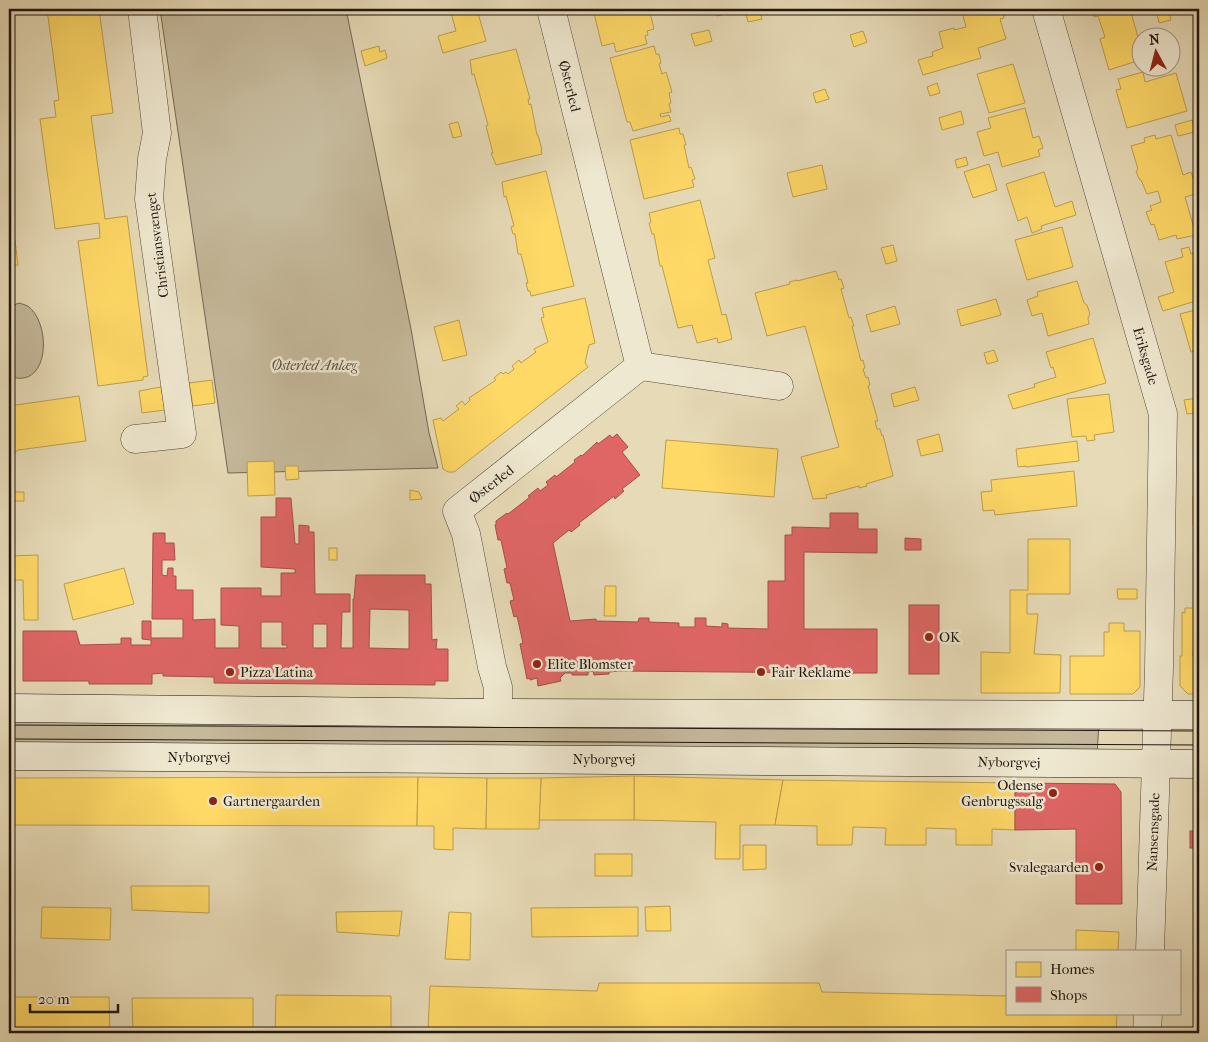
<svg xmlns="http://www.w3.org/2000/svg" width="1208" height="1042" font-family="'IM FELL French Canon',serif">
	<rect width="100%" height="100%" fill="#e7dbb7"/>
	<filter id="stains"><feTurbulence type="fractalNoise" baseFrequency=".004" numOctaves="4"/><feColorMatrix values="0 0 0 0 .2 0 0 0 0 .09 0 0 0 0 .02 0 0 0 .5 -.17"/></filter>
	<radialGradient id="worn" r=".72"><stop offset=".6" stop-color="#630" stop-opacity="0"/><stop offset="1" stop-color="#630" stop-opacity=".3"/></radialGradient>
	<g fill="#c5b99b" stroke="#726756">
		<polygon points="160,9 346,9 411,329 429,433 438,468 228,473"/>
		<path d="M19 303C22 304 27 305 29 307 52 326 49 391 9 376V307Z"/>
		<polygon points="9,716 1099,723 1097,755 9,747"/>
	</g>
	<g fill="#ffd966" stroke="#bc9e4c">
		<polygon points="47,9 99,9 113,113 91,116 105,219 127,216 148,376 143,377 143,380 98,386 78,241 100,238 99,223 55,229 40,119 56,117 54,101 59,100"/>
		<polygon points="450,9 492,9 478,13 486,41 443,53 438,36 456,31"/>
		<polygon points="593,9 642,9 644,14 650,12 654,29 647,31 648,35 645,36 647,44 616,52 614,43 602,46"/>
		<polygon points="715,9 759,9 762,19 748,22 745,9 717,16"/>
		<polygon points="973,9 996,9 997,11 1002,10 1004,18 1000,19 1006,39 978,48 981,58 923,75 918,60 933,56 932,52 943,48 939,32 954,28 954,30 966,27 962,12"/>
		<polygon points="1092,9 1130,9 1140,44 1140,60 1109,70 1100,39 1105,37 1098,16 1094,17"/>
		<polygon points="1156,9 1168,9 1171,20 1159,23"/>
		<polygon points="709,30 712,41 695,46 691,34"/>
		<polygon points="863,31 867,42 854,47 850,35"/>
		<polygon points="379,46 380,52 385,50 387,58 365,66 361,51"/>
		<polygon points="654,46 656,54 659,54 661,63 659,64 662,74 666,72 672,92 669,93 671,103 669,104 671,112 660,114 661,117 669,115 671,121 633,131 630,122 627,122 610,58"/>
		<polygon points="516,49 530,99 528,99 529,105 531,104 537,135 538,135 542,150 541,150 542,154 496,165 491,153 493,153 486,126 488,125 474,74 472,75 470,60"/>
		<polygon points="1013,64 1025,103 989,113 977,74"/>
		<polygon points="1143,72 1145,82 1176,73 1187,111 1127,128 1116,90 1121,89 1118,79"/>
		<polygon points="937,83 940,93 930,96 927,87"/>
		<polygon points="825,89 829,99 816,103 813,93"/>
		<polygon points="1025,108 1033,138 1039,136 1043,148 1038,150 1040,156 1002,167 998,152 984,156 977,132 991,128 988,118"/>
		<polygon points="961,111 964,124 942,130 939,118"/>
		<polygon points="1192,120 1195,132 1178,136 1175,125"/>
		<polygon points="458,122 462,136 453,138 449,124"/>
		<polygon points="679,128 680,134 683,134 686,145 684,145 689,168 691,167 695,179 692,180 694,187 644,199 630,140"/>
		<polygon points="1155,135 1156,139 1171,135 1183,175 1191,172 1194,181 1199,180 1199,193 1185,197 1196,235 1177,239 1176,235 1159,240 1154,224 1151,225 1146,212 1152,210 1150,206 1161,202 1158,191 1147,194 1141,180 1139,179 1136,171 1138,169 1131,146 1145,142 1144,138"/>
		<polygon points="966,157 968,165 957,168 955,160"/>
		<polygon points="989,164 997,190 973,198 964,172"/>
		<polygon points="822,165 827,189 793,197 787,173"/>
		<polygon points="546,171 574,286 531,296 530,291 528,291 526,283 528,283 521,254 518,254 515,234 513,234 511,227 514,226 506,196 504,197 502,182"/>
		<polygon points="1044,172 1055,207 1072,201 1076,215 1041,226 1042,229 1032,233 1027,217 1018,221 1006,184"/>
		<polygon points="700,200 715,258 708,260 722,315 726,314 732,339 718,343 717,338 697,343 692,325 678,328 662,266 660,266 654,234 652,234 649,223 651,222 649,213"/>
		<polygon points="1062,227 1073,267 1027,280 1015,240"/>
		<polygon points="9,240 15,240 18,265 9,266"/>
		<polygon points="893,245 897,261 886,264 881,248"/>
		<polygon points="1189,247 1191,254 1199,252 1199,300 1163,311 1158,297 1174,292 1165,262 1183,257 1181,249"/>
		<polygon points="836,271 839,280 841,279 844,288 841,289 849,318 851,317 854,326 852,326 861,361 863,360 865,368 863,369 866,378 868,377 870,385 868,386 878,421 875,421 877,429 880,429 882,436 883,435 893,476 866,484 867,486 859,488 859,486 826,495 827,498 813,499 801,457 839,447 805,326 767,336 755,293 790,284 789,282 797,280 797,281"/>
		<polygon points="1077,281 1084,303 1087,305 1090,314 1088,318 1089,324 1048,336 1042,313 1032,316 1027,300 1038,296 1037,292"/>
		<polygon points="585,298 595,343 589,345 585,363 588,367 454,472 448,472 443,469 433,420 441,418 443,421 459,409 456,406 462,401 465,405 470,400 469,398 496,380 494,378 501,372 503,374 506,372 508,374 514,369 512,366 519,360 521,363 536,352 534,349 548,342 541,318 544,317 542,308"/>
		<polygon points="996,299 1001,315 961,326 957,310"/>
		<polygon points="895,306 900,324 871,332 866,315"/>
		<polygon points="1199,309 1199,350 1191,352 1180,314"/>
		<polygon points="459,320 467,355 443,361 434,327"/>
		<polygon points="1093,338 1106,383 1013,409 1008,395 1035,387 1034,384 1056,377 1053,367 1051,368 1046,352"/>
		<polygon points="994,350 998,361 987,364 984,353"/>
		<polygon points="212,380 215,403 193,406 189,383"/>
		<polygon points="161,387 165,410 142,413 139,391"/>
		<polygon points="915,387 919,400 894,407 891,394"/>
		<polygon points="1109,394 1114,432 1094,435 1095,440 1087,441 1086,436 1072,437 1067,399"/>
		<polygon points="79,396 86,441 18,450 14,453 9,452 9,406"/>
		<polygon points="1199,398 1199,413 1187,414 1184,400"/>
		<polygon points="939,434 943,451 921,456 917,440"/>
		<polygon points="666,440 778,449 774,497 662,488"/>
		<polygon points="1077,441 1079,461 1026,467 1026,466 1018,467 1016,449"/>
		<polygon points="274,461 275,495 248,496 247,462"/>
		<polygon points="285,466 298,466 299,479 286,480"/>
		<polygon points="1074,471 1077,506 995,515 994,510 983,511 981,492 992,491 991,480"/>
		<polygon points="410,490 419,492 422,499 410,500"/>
		<polygon points="11,492 24,492 24,501 12,501"/>
		<rect x="1193" y="496" width="6" height="29"/>
		<polygon points="1028,539 1070,539 1070,594 1027,594 1027,614 1038,614 1034,654 1061,655 1060,693 981,693 981,652 1010,653 1010,590 1028,590"/>
		<rect x="329" y="548" width="8" height="12"/>
		<polygon points="38,555 38,620 24,620 23,580 9,580 9,556"/>
		<polygon points="124,568 134,604 73,620 64,584"/>
		<polygon points="605,586 616,586 616,616 604,616"/>
		<polygon points="1117,589 1137,589 1137,599 1118,599"/>
		<polygon points="1185,608 1199,608 1199,641 1197,641 1197,651 1193,651 1193,656 1199,656 1199,694 1188,694 1180,686 1180,656 1182,656 1182,612 1185,613"/>
		<polygon points="1109,623 1124,623 1124,631 1140,631 1140,687 1133,694 1070,694 1070,656 1104,656 1104,632 1109,632"/>
		<rect x="9" y="644" width="3" height="40"/>
		<polygon points="634,776 783,780 775,825 740,825 740,859 715,859 716,822 634,820"/>
		<polygon points="634,776 634,820 539,820 541,778"/>
		<polygon points="418,777 417,826 9,825 9,778"/>
		<polygon points="418,777 487,778 486,829 453,828 453,850 434,849 434,826 417,826"/>
		<polygon points="487,778 541,778 539,829 486,829"/>
		<polygon points="783,780 1015,783 1015,830 992,829 992,845 956,845 956,829 926,828 926,845 885,845 886,828 853,827 852,845 817,845 817,826 775,825"/>
		<polygon points="743,845 766,845 766,869 743,870"/>
		<rect x="595" y="854" width="37" height="22"/>
		<polygon points="131,886 209,886 209,913 132,910"/>
		<polygon points="670,906 671,931 646,931 645,907"/>
		<polygon points="42,907 111,908 110,940 41,938"/>
		<polygon points="638,907 638,936 532,937 531,908"/>
		<polygon points="402,911 399,936 337,932 336,912"/>
		<polygon points="449,912 471,913 470,960 445,959"/>
		<polygon points="1076,930 1119,932 1118,951 1076,951"/>
		<polygon points="599,983 819,983 822,992 1007,996 1007,1013 1117,1013 1116,1033 559,1033 428,1031 430,986 597,991"/>
		<polygon points="276,995 391,996 391,1033 275,1033"/>
		<polygon points="9,997 109,997 110,1033 9,1033"/>
		<polygon points="132,998 253,998 253,1033 133,1033"/>
	</g>
	<g fill="#e06666" stroke="#a64e4c" fill-rule="evenodd">
		<polygon points="617,434 628,447 622,452 640,475 622,489 624,491 615,499 614,496 579,523 580,525 571,532 569,530 553,543 570,621 596,619 596,621 638,622 639,618 649,618 649,622 679,623 679,627 695,627 695,618 706,618 706,626 722,627 722,623 728,624 728,628 768,629 768,581 785,581 785,535 792,535 792,527 830,528 830,513 858,513 858,529 877,529 877,553 804,552 804,629 877,629 877,673 854,673 850,677 841,677 837,673 619,671 609,672 609,674 594,675 593,671 588,672 588,675 572,675 572,673 565,673 560,678 561,681 538,686 537,678 530,680 530,678 527,679 520,644 523,643 517,616 514,617 510,601 514,600 510,583 507,583 504,569 507,568 501,540 498,540 495,525 496,525 496,521 507,513 508,514 530,497 528,496 538,488 540,491 548,485 546,482 555,475 556,477 575,462 574,460 581,455 582,456 597,442 598,444 610,435 612,438"/>
		<path d="M276 498H291L295 544H299V525L309 526V532H314L315 594H350V612H342L341 648H353V599H354L356 575H425V584H431L432 640 437 639 436 649H448V681H435V685L214 683V677L163 676V673L152 674V684H89V681H23V631H76L80 645 121 644V638H131V645H151V640L142 639V621H151V638H183V619H152L153 533H165V543H174L175 560H162V575L167 576 168 568H173V576H176V590H193V620L215 619V648H239V626L221 625V588H261V596H281V573H295V569L261 567V517H276ZM370 609 409 610V649L369 648ZM261 622H282V645H287V648H261ZM313 624H327V648H313Z"/>
		<polygon points="905,538 921,539 921,550 905,550"/>
		<rect x="909" y="605" width="30" height="69"/>
		<polygon points="1015,783 1115,784 1121,792 1122,904 1076,904 1076,829 1015,830"/>
		<rect x="1190" y="831" width="9" height="17"/>
	</g>
	<g fill="none" stroke-linecap="round" stroke-linejoin="round">
		<defs>
			<g id="street">
				<polyline points="1046,9 1163,414 1159,668 1150,951"/>
				<polyline points="640,366 779,386"/>
				<polyline points="135,439 182,434 149,199 152,159 157,133 142,9"/>
				<polyline points="498,713 498,687 492,667 466,534 457,511 640,366 551,9"/>
				<polyline points="1147,1033 1148,1013"/>
			</g>
			<g id="secondary">
				<polyline points="9,708 498,713 1199,715"/>
				<polyline points="9,756 1199,764"/>
			</g>
		</defs>
		<use href="#street" stroke="#52463a" stroke-width="29"/>
		<use href="#secondary" stroke="#201510" stroke-width="29"/>
		<use href="#street" stroke="#efe8d0" stroke-width="28"/>
		<use href="#secondary" stroke="#efe8d0" stroke-width="28"/>
		<g stroke="#201510" stroke-width="1">
			<polyline points="9,725 1199,731"/>
			<polyline points="9,739 1199,745"/>
		</g>
	</g>
	<g fill="#8f2418" stroke="#efe8d0" stroke-width="2">
		<circle cx="929" cy="637" r="5"/>
		<circle cx="537" cy="664" r="5"/>
		<circle cx="230" cy="672" r="5"/>
		<circle cx="761" cy="672" r="5"/>
		<circle cx="1053" cy="793" r="5"/>
		<circle cx="213" cy="801" r="5"/>
		<circle cx="1099" cy="867" r="5"/>
	</g>
	<g text-anchor="middle" stroke-width="5" stroke-linejoin="round" paint-order="stroke">
		<g font-size="14" fill="#201510" stroke="#efe8d0">
			<text transform="translate(570 86) rotate(76)" y="5">Østerled</text>
			<text transform="translate(157 245) rotate(-97)" y="5">Christiansvænget</text>
			<text transform="translate(1146 356) rotate(74)" y="5">Eriksgade</text>
			<text transform="translate(491 484) rotate(-38)" y="5">Østerled</text>
			<text x="199" y="762">Nyborgvej</text>
			<text x="604" y="764">Nyborgvej</text>
			<text transform="translate(1009 762) rotate(1)" y="5">Nyborgvej</text>
			<text transform="translate(1153 832) rotate(-88)" y="5">Nansensgade</text>
		</g>
		<g font-size="14" font-style="italic" fill="#5a4e41" stroke="#efe8d0">
			<text x="314" y="370">Østerled Anlæg</text>
		</g>
		<g font-size="14" fill="#201510" stroke="#efe8d0" text-anchor="start">
			<text x="939" y="642">OK</text>
			<text x="547" y="669">Elite Blomster</text>
			<text x="240" y="677">Pizza Latina</text>
			<text x="771" y="677">Fair Reklame</text>
			<text x="1043" y="790" text-anchor="end">Odense<tspan x="1043" dy="16">Genbrugssalg</tspan></text>
			<text x="223" y="806">Gartnergaarden</text>
			<text x="1089" y="872" text-anchor="end">Svalegaarden</text>
		</g>
	</g>
	<rect width="1208" height="1042" fill="none" stroke="#e7dbb7" stroke-width="30"/>
	<rect x="10" y="10" width="1188" height="1022" fill="none" stroke="#201510" stroke-width="2.5"/>
	<rect x="15" y="15" width="1178" height="1012" fill="none" stroke="#201510"/>
	<rect x="1006" y="950" width="175" height="65" fill="#efe8d0" stroke="#9c9483"/>
	<rect x="1016" y="962" width="25" height="15" fill="#ffd966" stroke="#9c9483"/>
	<text x="1050" y="974" font-size="15" fill="#201510">Homes</text>
	<rect x="1016" y="987" width="25" height="15" fill="#e06666" stroke="#9c9483"/>
	<text x="1050" y="1000" font-size="15" fill="#201510">Shops</text>
	<g transform="translate(1156 52) rotate(353)"><circle r="24" fill="#efe8d0" stroke="#9c9483"/>
	<path d="M0-4L9 19L0 12L-9 19Z" fill="#8f2418"/>
	<text y="-8" font-size="14" font-weight="bold" text-anchor="middle" fill="#201510">N</text>
	</g>
	<path d="M30 1004v8h88v-8" fill="none" stroke="#201510" stroke-width="2.5"/>
	<text x="38" y="1004" font-size="15" fill="#201510" stroke="#efe8d0" stroke-width="4" paint-order="stroke">20 m</text>
	<rect width="100%" height="100%" filter="url(#stains)"/>
	<rect width="100%" height="100%" fill="url(#worn)"/>
</svg>
